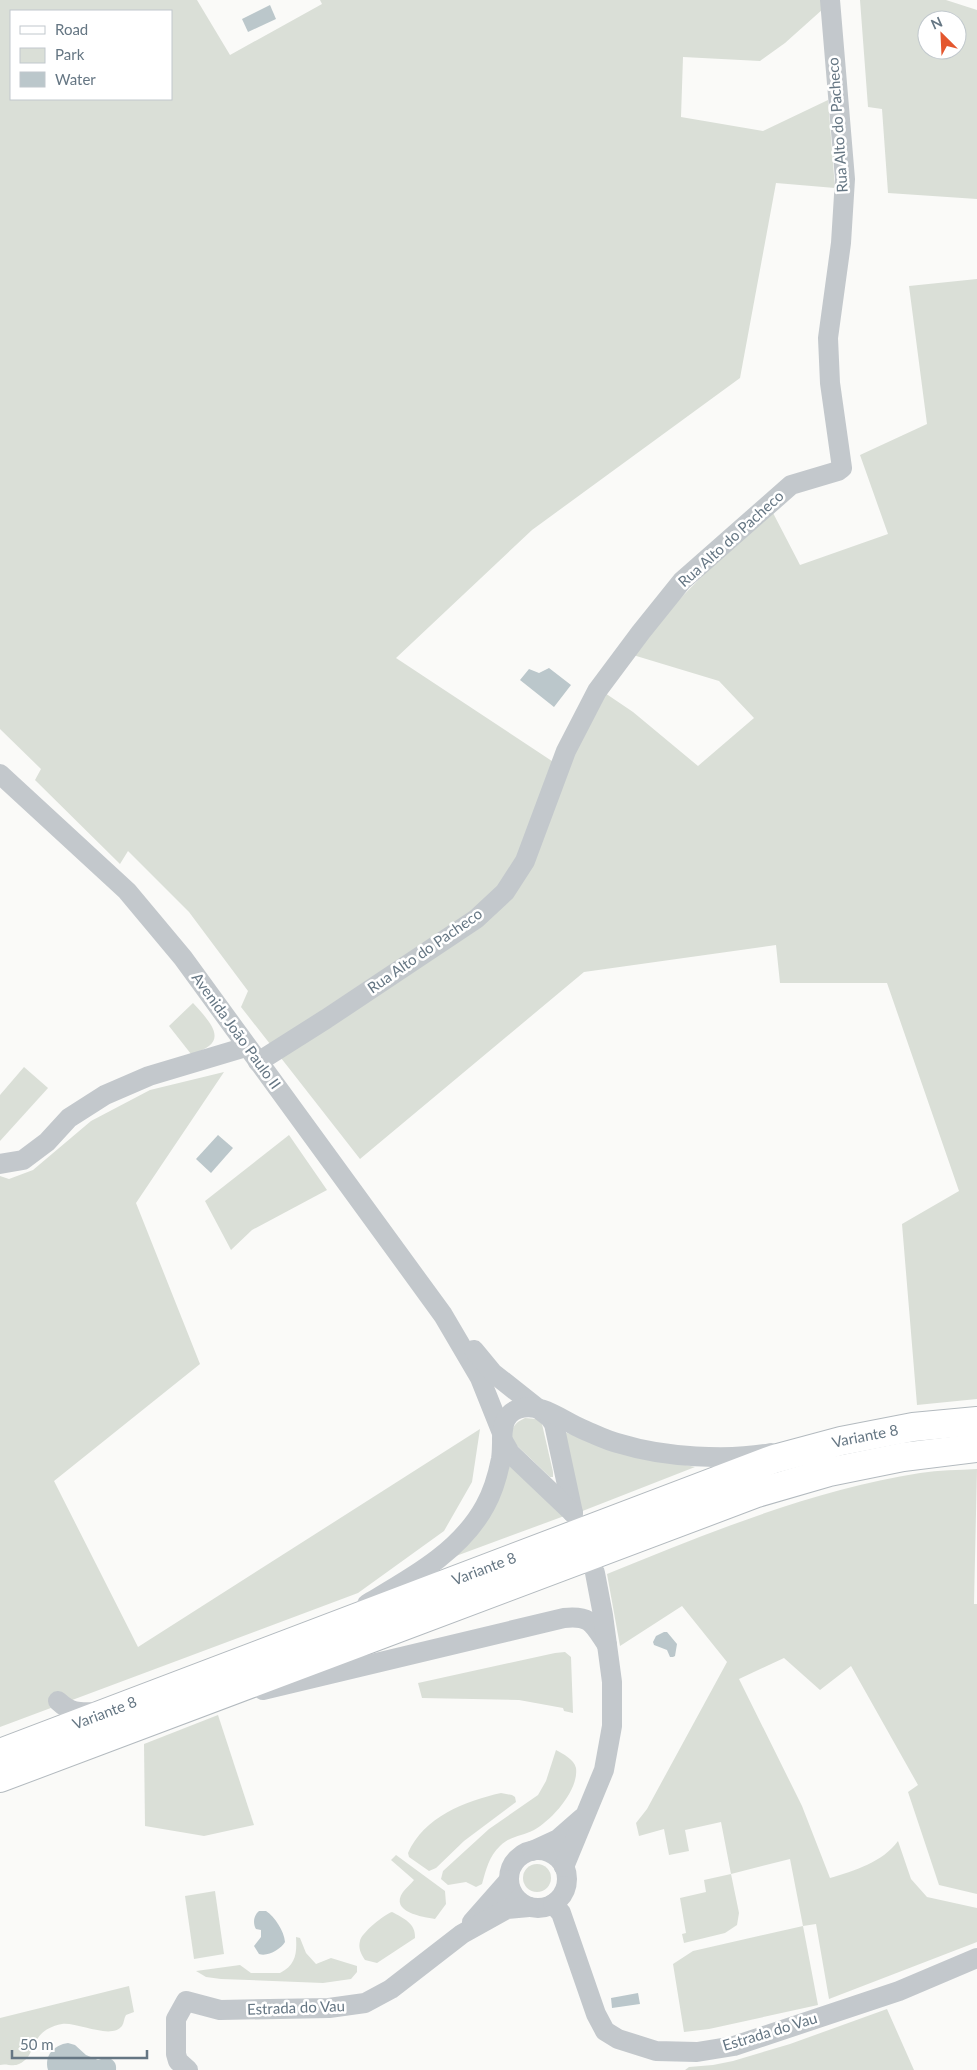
<svg xmlns="http://www.w3.org/2000/svg" width="977" height="2070" font-family="Lato,sans-serif">
	<rect width="100%" height="100%" fill="#fafaf8"/>
	<g fill="#dadfd7" fill-rule="evenodd">
		<path d="M0 0H197L230 55 322 4 320 0H822L823 9 785 43 760 61 683 57 681 117 763 131 828 100 835 188 776 183 740 378 532 530 396 658 567 771 602 691 633 712 698 766 754 718 719 681 633 655 659 620 720 558 772 511 800 565 888 534 860 455 927 424 909 286 977 279V1399L917 1405 902 1224 959 1191 887 983H780L776 945 584 972 360 1159 241 1007 248 991 189 912 128 851 120 864 35 780 41 769 0 729ZM11 11H171V99H11Z"/>
		<path d="M860 0H946L977 10V199L888 193 882 109 868 107ZM927 20H957V50H927Z"/>
		<path d="M193 1003C212 1024 231 1043 191 1054L169 1026Z"/>
		<polygon points="24,1067 48,1088 0,1141 0,1095"/>
		<polygon points="224,1072 136,1203 200,1364 54,1481 138,1647 480,1429 472,1482 444,1531 358,1593 0,1727 0,1176 9,1179 33,1170 91,1121 150,1090"/>
		<polygon points="289,1135 327,1190 252,1230 231,1250 205,1201"/>
		<path d="M525 1418 537 1419 542 1424 553 1472V1477H550L511 1440C511 1428 514 1423 525 1418Z"/>
		<polygon points="564,1432 633,1454 695,1467 580,1512"/>
		<polygon points="507,1458 567,1515 456,1556"/>
		<path d="M977 1469 974 1604H977V1894L939 1885 908 1792 918 1785 851 1666 820 1690 784 1658 739 1679 802 1806 830 1878C854 1871 883 1862 898 1841L911 1879 927 1897 977 1908V1942L829 1999 816 1924 803 1926 818 2005 709 2029 684 2032 673 1964 693 1951 803 1926 790 1859 731 1874 739 1913 737 1925 725 1933 684 1943 682 1934 686 1933 680 1898 706 1892 704 1880 731 1874 721 1822 685 1830 689 1851 669 1855 664 1829 639 1836 636 1823 647 1809 727 1662 682 1606 620 1646 607 1574C708 1533 812 1490 920 1473 939 1470 958 1470 977 1469Z"/>
		<polygon points="565,1652 571,1657 573,1713 564,1711 563,1708 519,1700 422,1698 418,1683 555,1653"/>
		<polygon points="218,1715 254,1825 204,1836 145,1826 144,1744"/>
		<path d="M556 1750C563 1754 574 1759 576 1768 579 1790 552 1820 534 1830 523 1836 510 1836 500 1846 489 1856 486 1870 482 1884L476 1887 466 1882 448 1885 441 1879 443 1871 489 1829 538 1795 546 1781Z"/>
		<path d="M501 1793 512 1795 515 1797 516 1802 464 1841 436 1868 429 1871 409 1857 408 1853C424 1817 465 1801 501 1793Z"/>
		<path d="M396 1855 445 1891 446 1904 435 1919C423 1917 389 1912 403 1892 406 1888 411 1884 414 1880L391 1860Z"/>
		<circle cx="537" cy="1878" r="14"/>
		<polygon points="215,1891 224,1954 194,1959 185,1896"/>
		<path d="M392 1912C403 1918 416 1923 415 1938L377 1963 365 1960C361 1954 358 1948 360 1941 361 1933 385 1914 392 1912Z"/>
		<path d="M296 1937 300 1938 306 1953 316 1964 331 1958 357 1966V1972L351 1979 323 1983 221 1979 206 1977 196 1971 240 1965 251 1973H280C296 1965 297 1953 296 1937Z"/>
		<path d="M129 1986 134 2012 126 2015C124 2018 124 2023 122 2026 111 2040 78 2022 62 2024 27 2031 39 2055 19 2064 13 2067 6 2063 0 2065V2018Z"/>
		<polygon points="887,2009 914,2070 685,2070 689,2067 713,2065 733,2061 790,2044"/>
	</g>
	<g fill="#bbc7cb">
		<polygon points="270,5 276,19 248,32 242,19"/>
		<polygon points="549,668 571,685 554,707 520,680 529,669 539,673"/>
		<polygon points="218,1135 233,1148 211,1173 196,1159"/>
		<polygon points="664,1632 667,1632 677,1644 675,1656 673,1657 670,1657 667,1650 654,1645 653,1642 656,1636"/>
		<path d="M259 1911H266C275 1917 284 1931 285 1942 281 1949 268 1957 259 1954L254 1946 261 1937V1930L256 1929C253 1924 253 1916 259 1911Z"/>
		<polygon points="638,1993 640,2004 612,2008 611,1998"/>
		<path d="M68 2043 75 2045 86 2055 98 2060 107 2057C113 2059 117 2063 116 2070H48C44 2055 54 2045 68 2043Z"/>
	</g>
	<g fill="none" stroke-linecap="round" stroke-linejoin="round">
		<defs>
			<g id="secondary">
				<path id="s1" d="M0 1753 774 1459 841 1441 913 1427 977 1421"/>
				<polyline points="0,1778 757,1493 829,1472 903,1457 977,1448"/>
			</g>
		</defs>
		<use href="#secondary" stroke="#b3babf" stroke-width="30"/>
		<g stroke="#c3c8cc" stroke-width="20">
			<polyline points="0,774 127,891 183,958 443,1315 480,1378 502,1433"/>
			<polyline points="258,1062 326,1019 476,919 505,892 525,861 566,751 597,691 641,632 682,581 791,485 838,471 842,468 830,383 828,338 841,243 845,179 830,0"/>
			<polyline points="0,1164 23,1160 47,1142 69,1118 105,1095 149,1076 246,1047"/>
			<polyline points="474,1350 493,1373 550,1418 554,1424 573,1513"/>
			<polyline points="502,1439 510,1453 573,1513"/>
			<path d="M367 1604C411 1578 460 1552 485 1506 493 1492 498 1474 501 1459 504 1441 497 1417 518 1409 539 1401 563 1421 582 1429 594 1434 607 1441 621 1444 663 1457 728 1461 771 1453"/>
			<path d="M263 1690 564 1618C591 1615 593 1624 607 1645"/>
			<path d="M58 1701C73 1715 81 1712 100 1712"/>
			<circle cx="538" cy="1879" r="29"/>
			<polyline points="532,1851 558,1839 582,1818"/>
			<polyline points="564,1867 604,1770 612,1726 612,1682 603,1615 595,1573"/>
			<polyline points="553,1904 561,1913 596,2014 605,2031 618,2039 656,2051 697,2052 734,2046 899,1991 977,1958"/>
			<polyline points="472,1922 509,1880"/>
			<polyline points="188,2070 178,2061 176,2054 176,2019 186,2001 220,2010 329,2008 365,2003 391,1989 462,1934 507,1909 529,1907"/>
		</g>
		<use href="#secondary" stroke="#fff" stroke-width="28"/>
	</g>
	<g text-anchor="middle" stroke-width="5" stroke-linejoin="round" paint-order="stroke">
		<g font-size="15" fill="#657683" stroke="#fff">
			<text transform="translate(838 125) rotate(-94)" y="5">Rua Alto do Pacheco</text>
			<text transform="translate(731 539) rotate(-42)" y="5">Rua Alto do Pacheco</text>
			<text transform="translate(425 951) rotate(-35)" y="5">Rua Alto do Pacheco</text>
			<text transform="translate(236 1031) rotate(54)" y="5">Avenida João Paulo II</text>
			<text dy="5" stroke="none"><textPath href="#s1" startOffset="922">Variante 8</textPath></text>
			<text dy="5" stroke="none"><textPath href="#s1" startOffset="518">Variante 8</textPath></text>
			<text dy="5" stroke="none"><textPath href="#s1" startOffset="112">Variante 8</textPath></text>
			<text transform="translate(296 2008) rotate(-2)" y="5">Estrada do Vau</text>
			<text transform="translate(770 2032) rotate(-17)" y="5">Estrada do Vau</text>
		</g>
	</g>
	<rect x="10" y="10" width="162" height="90" fill="#ffffff" stroke="#c1c8cd"/>
	<rect x="20" y="26" width="25" height="8" fill="#ffffff" stroke="#c1c8cd"/>
	<text x="55" y="35" font-size="15" fill="#657683">Road</text>
	<rect x="20" y="48" width="25" height="15" fill="#dadfd7" stroke="#c1c8cd"/>
	<text x="55" y="60" font-size="15" fill="#657683">Park</text>
	<rect x="20" y="72" width="25" height="15" fill="#bbc7cb" stroke="#c1c8cd"/>
	<text x="55" y="85" font-size="15" fill="#657683">Water</text>
	<g transform="translate(942 35) rotate(336)"><circle r="24" fill="#ffffff" stroke="#c1c8cd"/>
	<path d="M0-4L9 19L0 12L-9 19Z" fill="#e4572e"/>
	<text y="-8" font-size="14" font-weight="bold" text-anchor="middle" fill="#657683">N</text>
	</g>
	<path d="M12 2050v8h135v-8" fill="none" stroke="#657683" stroke-width="2.5"/>
	<text x="20" y="2050" font-size="15" fill="#657683" stroke="#ffffff" stroke-width="4" paint-order="stroke">50 m</text>
</svg>
